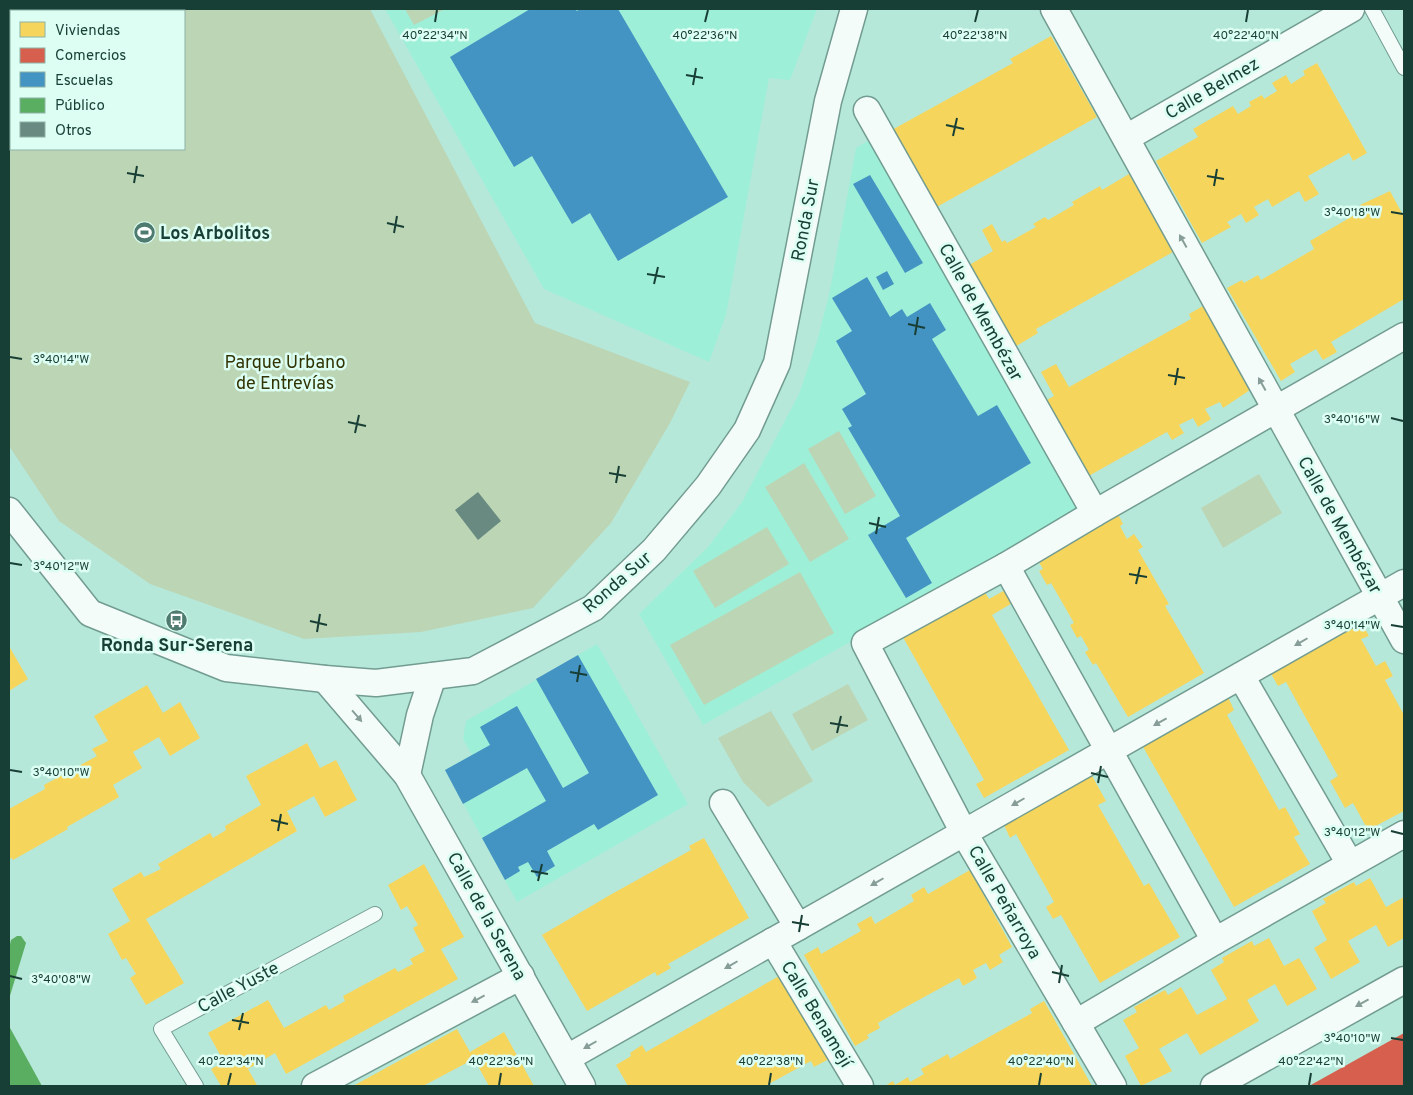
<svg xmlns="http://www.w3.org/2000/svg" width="1413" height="1095" font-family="Overpass,sans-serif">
	<rect width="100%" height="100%" fill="#b6e8da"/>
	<g fill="#9eefd8">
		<polygon points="385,9 817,9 790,80 769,78 726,315 709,362 544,289"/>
		<polygon points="873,138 1084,510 703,725 639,614 708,547 742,502 799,394 817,341 829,295 856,148"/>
		<polygon points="597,644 688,804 517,902 445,770 472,755 463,739 466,721"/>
	</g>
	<g fill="#bcd5b5" fill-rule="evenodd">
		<path d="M9 9H370L535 323 690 382 670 423 611 523 533 608 421 632 304 639 150 584 59 521 9 446ZM11 11H184V149H11Z"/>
		<polygon points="405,9 445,9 414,25"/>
		<polygon points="839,431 876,496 845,514 808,449"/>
		<polygon points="804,463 849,539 810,562 765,487"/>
		<polygon points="1259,474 1282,513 1223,548 1201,508"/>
		<polygon points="767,527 789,564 715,608 693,571"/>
		<polygon points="800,572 834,633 704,705 670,645"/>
		<polygon points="848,684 868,720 812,751 792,714"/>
		<polygon points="771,711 813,781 768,807 743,782 718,738"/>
	</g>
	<g fill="#f6d55c">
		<polygon points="1051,36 1097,117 935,208 890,131 1013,63 1010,59"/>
		<polygon points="1317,63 1367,153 1353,161 1349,153 1308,176 1319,194 1305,202 1299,191 1272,207 1268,199 1254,207 1259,215 1246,223 1241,214 1227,222 1231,227 1202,243 1156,161 1198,137 1193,129 1233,106 1238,114 1251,106 1249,102 1262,95 1264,99 1277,91 1272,83 1286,75 1291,84 1305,75 1303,71"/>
		<polygon points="1129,174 1173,252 1036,329 1038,333 1013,348 966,267 993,251 982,230 992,224 1002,242 1005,240 1007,243 1036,227 1033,224 1045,217 1048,220 1074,205 1072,202 1100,186 1102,190"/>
		<polygon points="1390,191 1404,217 1404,299 1331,342 1337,352 1323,360 1316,349 1290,364 1295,372 1281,381 1227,288 1242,280 1244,283 1258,275 1261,280 1314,249 1310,241 1363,210 1360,205"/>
		<polygon points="1203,306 1250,390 1223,408 1220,402 1205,409 1211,419 1198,427 1193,418 1179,425 1184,433 1172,440 1167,432 1085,478 1041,403 1054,396 1041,372 1056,364 1069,387 1191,319 1189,314"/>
		<polygon points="1116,510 1123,524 1120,526 1127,539 1134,534 1143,547 1138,550 1169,604 1165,606 1204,673 1128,717 1096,663 1093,665 1085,652 1089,650 1081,636 1077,638 1070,625 1074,623 1051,583 1047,585 1039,571 1043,569 1035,556"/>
		<polygon points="981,586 989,599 1007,589 1014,602 992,615 1069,750 984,798 976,784 984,780 900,632"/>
		<polygon points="1361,622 1369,636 1361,639 1376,666 1385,661 1393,676 1385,680 1404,715 1404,811 1368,830 1353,803 1345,808 1330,781 1338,776 1286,682 1278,686 1270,672"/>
		<polygon points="9,646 28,679 9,691"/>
		<polygon points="147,685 163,713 180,702 200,738 170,756 159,737 133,752 142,768 113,785 119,797 67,827 68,829 13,860 12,858 9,859 9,809 45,789 44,785 97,756 92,749 108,741 94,716"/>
		<polygon points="1227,695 1234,710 1227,715 1279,810 1285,807 1300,834 1294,837 1310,864 1234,907 1142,745"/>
		<polygon points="307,743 320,768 336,760 357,800 325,817 314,796 287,811 297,831 146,919 184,983 146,1005 130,978 136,974 126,958 122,960 108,934 130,921 112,889 141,872 144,877 161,869 158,864 210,833 213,838 226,830 225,826 261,805 246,776"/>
		<polygon points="1091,774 1106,801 1098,805 1144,886 1149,883 1180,937 1100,983 1061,915 1053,919 1046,907 1054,902 1016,834 1010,838 1004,825"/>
		<polygon points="704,838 749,918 668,964 671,968 657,976 655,972 587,1011 542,935 610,895 691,850 689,846"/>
		<polygon points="424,864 464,937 441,949 458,979 286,1074 275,1053 248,1069 257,1085 221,1086 211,1069 224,1062 208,1033 268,1000 284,1028 326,1005 329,1010 345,1001 343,996 395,968 398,972 413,964 410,959 425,951 413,928 418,925 407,906 401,910 388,885"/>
		<polygon points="970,870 1012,947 999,955 1003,962 990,970 986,963 973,970 977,978 963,986 959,978 904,1008 878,1023 880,1028 867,1035 869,1038 855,1046 804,955 818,947 821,954 861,931 857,924 871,916 875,924 914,901 911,895 924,887 928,894"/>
		<polygon points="1370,878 1386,907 1404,897 1404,938 1388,947 1376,925 1348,941 1360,962 1331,979 1314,948 1327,940 1312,911 1326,903 1323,899 1354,882 1356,886"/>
		<polygon points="1269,938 1284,966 1299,958 1317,989 1287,1006 1275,984 1247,1000 1259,1021 1200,1055 1187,1033 1159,1049 1172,1071 1141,1086 1125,1056 1139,1048 1123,1020 1137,1012 1134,1007 1165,990 1168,995 1181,987 1197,1015 1227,999 1211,970 1224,962 1222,958 1252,941 1254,946"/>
		<polygon points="781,975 829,1059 814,1067 811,1061 765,1086 628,1086 616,1065 631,1056 630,1053 642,1045 646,1052"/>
		<polygon points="1044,1001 1092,1086 885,1086 893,1081 895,1085 908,1077 910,1082 924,1074 921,1069 948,1054 950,1059 964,1051 1032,1013 1030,1009"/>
		<polygon points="457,1029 470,1052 504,1032 534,1086 489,1086 474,1059 423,1086 353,1086"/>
	</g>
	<polygon fill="#d6604d" points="1404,1033 1404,1086 1309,1086"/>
	<g fill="#4393c3">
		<polygon points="530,9 575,9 577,11 580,9 618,9 728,197 618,261 590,213 572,224 532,156 514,167 450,57"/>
		<polygon points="870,175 923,263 905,273 853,184"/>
		<polygon points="887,271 894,284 883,290 876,277"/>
		<polygon points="867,277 890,317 902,309 907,317 930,303 946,330 932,339 978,416 997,405 1031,463 906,538 932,583 906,598 868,535 900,516 848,428 852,426 842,409 866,394 836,341 852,331 832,298"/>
		<polygon points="578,655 658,795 598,830 594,824 547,851 555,866 537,877 528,862 518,867 520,871 505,880 482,838 546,801 527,768 463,804 445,770 490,745 480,727 517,706 563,788 589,773 536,679"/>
	</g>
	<g fill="#5aae61">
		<polygon points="17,936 21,936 26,943 9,999 9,948 11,940"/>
		<polygon points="9,1026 42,1086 9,1086"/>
	</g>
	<polygon fill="#688a81" points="478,492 501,521 478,540 455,510"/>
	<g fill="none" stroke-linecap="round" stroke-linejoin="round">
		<defs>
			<g id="lane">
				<polyline points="1372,9 1404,68"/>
				<polyline points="196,1086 161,1029 375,914"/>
			</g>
			<g id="street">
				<polyline points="1054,9 1404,640"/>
				<polyline points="867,110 1095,513 1006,566 865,643 964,833 1113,1086"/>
				<polyline points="1126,138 1351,9"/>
				<polyline points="9,511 90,613 226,668 325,679 376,683 473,671 593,608 654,550 708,486 747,430 777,363 828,101 854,9"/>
				<polyline points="1095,513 1404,336"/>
				<polyline points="1006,566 1215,941"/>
				<polyline points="1241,676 1350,864"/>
				<polyline points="325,679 407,775 582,1086"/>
				<polyline points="407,775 420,715 433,676"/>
				<polyline points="723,803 798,927"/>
				<polyline points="773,941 860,1086"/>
				<polyline points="1076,1023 1215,941 1404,834"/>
				<polyline points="567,1058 1404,583"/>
				<polyline points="315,1086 521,976"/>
				<polyline points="1214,1086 1404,980"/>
			</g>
		</defs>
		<use href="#lane" stroke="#729c91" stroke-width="16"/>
		<use href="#street" stroke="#729c91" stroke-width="29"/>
		<use href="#lane" stroke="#f4fcf9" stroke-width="14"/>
		<use href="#street" stroke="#f4fcf9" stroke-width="26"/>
	</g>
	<defs><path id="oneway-solid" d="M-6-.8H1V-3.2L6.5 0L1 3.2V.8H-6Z" transform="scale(1.25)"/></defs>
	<g fill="#869e97">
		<use href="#oneway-solid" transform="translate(1183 241) rotate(-119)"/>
		<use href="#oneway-solid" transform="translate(1262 384) rotate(-119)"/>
		<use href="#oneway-solid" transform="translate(1301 642) rotate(150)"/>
		<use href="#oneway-solid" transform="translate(357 716) rotate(49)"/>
		<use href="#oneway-solid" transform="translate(1160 722) rotate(151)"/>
		<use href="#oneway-solid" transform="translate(1018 802) rotate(150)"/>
		<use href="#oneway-solid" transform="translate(877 882) rotate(150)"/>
		<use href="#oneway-solid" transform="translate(731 965) rotate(150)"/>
		<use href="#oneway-solid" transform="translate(478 999) rotate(152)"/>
		<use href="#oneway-solid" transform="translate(1362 1003) rotate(151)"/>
		<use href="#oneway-solid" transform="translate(590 1045) rotate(150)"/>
	</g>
	<path fill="none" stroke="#183f35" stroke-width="2" d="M435 22 437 10M705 22 708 10M975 22 978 10M1246 22 1248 10M686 75 703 78M693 85 696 68M946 125 964 129M953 136 957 118M127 173 144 176M1207 176 1224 179M134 183 137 166M1214 186 1217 169M1391 212 1403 214M387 223 404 227M394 233 397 216M647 274 665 277M654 284 658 267M908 324 925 328M915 335 918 317M10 357 22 359M1168 375 1185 378M1175 385 1178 368M1391 418 1403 421M348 422 366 426M355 433 359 415M609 473 626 476M616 483 619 466M869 523 886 527M876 534 879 517M10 563 22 565M1129 574 1147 577M1136 584 1140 567M310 621 327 625M1391 625 1403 627M317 632 320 614M570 672 587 675M577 682 580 665M830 723 848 726M837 733 841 716M10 770 22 772M1091 773 1108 777M1098 783 1101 766M271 820 288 824M278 831 281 814M1391 831 1403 834M531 871 548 874M538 881 542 864M792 922 809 925M799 932 802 915M1052 972 1069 976M10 976 22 979M1059 983 1062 965M232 1020 249 1023M239 1030 243 1013M1391 1038 1403 1040M228 1085 231 1073M499 1085 501 1073M769 1085 771 1073M1039 1085 1041 1073M1309 1085 1311 1073"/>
	<defs>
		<symbol id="stadium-disc" viewBox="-11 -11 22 22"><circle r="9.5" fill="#4f7a6f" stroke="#dcfef3"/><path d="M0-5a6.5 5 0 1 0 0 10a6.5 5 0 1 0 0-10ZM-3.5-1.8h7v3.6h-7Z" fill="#fff"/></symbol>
		<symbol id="bus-disc" viewBox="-11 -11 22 22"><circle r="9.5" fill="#4f7a6f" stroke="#dcfef3"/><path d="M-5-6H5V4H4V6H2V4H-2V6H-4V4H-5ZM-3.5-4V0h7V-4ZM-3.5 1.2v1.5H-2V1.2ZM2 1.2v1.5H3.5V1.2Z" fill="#fff"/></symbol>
	</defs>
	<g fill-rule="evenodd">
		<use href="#stadium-disc" x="132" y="220" width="25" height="25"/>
		<use href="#bus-disc" x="164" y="608" width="25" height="25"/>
	</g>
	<g text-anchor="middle" stroke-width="5" stroke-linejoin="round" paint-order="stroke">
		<g font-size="18" fill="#183f35" stroke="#dcfef3">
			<text transform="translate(1212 88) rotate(-30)" y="6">Calle Belmez</text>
			<text transform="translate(805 220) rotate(-79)" y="6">Ronda Sur</text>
			<text transform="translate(981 312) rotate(61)" y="6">Calle de Membézar</text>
			<text transform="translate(1340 525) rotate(61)" y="6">Calle de Membézar</text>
			<text transform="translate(617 582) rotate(-41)" y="6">Ronda Sur</text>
			<text transform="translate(1005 902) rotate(60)" y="6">Calle Peñarroya</text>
			<text transform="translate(487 916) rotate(61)" y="6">Calle de la Serena</text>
			<text transform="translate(238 987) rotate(-28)" y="6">Calle Yuste</text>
			<text transform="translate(817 1014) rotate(59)" y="6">Calle Benamejí</text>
		</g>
		<g font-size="18" font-weight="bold" fill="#183f35" stroke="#dcfef3" text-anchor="start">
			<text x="160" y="239">Los Arbolitos</text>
			<text x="177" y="651" text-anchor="middle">Ronda Sur-Serena</text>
		</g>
		<g font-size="18" fill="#323503" stroke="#dcfef3">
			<text x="285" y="368">Parque Urbano<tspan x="285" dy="21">de Entrevías</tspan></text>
		</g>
	</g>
	<g font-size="12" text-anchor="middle" fill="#183f35" stroke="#dcfef3" stroke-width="5" stroke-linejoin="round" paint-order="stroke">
		<text x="435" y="39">40°22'34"N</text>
		<text x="705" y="39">40°22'36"N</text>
		<text x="975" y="39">40°22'38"N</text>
		<text x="1246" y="39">40°22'40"N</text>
		<text x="1352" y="216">3°40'18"W</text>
		<text x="61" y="363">3°40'14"W</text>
		<text x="1352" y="423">3°40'16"W</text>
		<text x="61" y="570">3°40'12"W</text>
		<text x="1352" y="629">3°40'14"W</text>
		<text x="61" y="776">3°40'10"W</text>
		<text x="1352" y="836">3°40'12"W</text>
		<text x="61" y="983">3°40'08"W</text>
		<text x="1352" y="1042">3°40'10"W</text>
		<text x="231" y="1065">40°22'34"N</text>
		<text x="501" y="1065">40°22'36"N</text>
		<text x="771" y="1065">40°22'38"N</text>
		<text x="1041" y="1065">40°22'40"N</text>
		<text x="1311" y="1065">40°22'42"N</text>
	</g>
	<rect width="1413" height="1095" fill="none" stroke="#183f35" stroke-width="20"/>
	<rect x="10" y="10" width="175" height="140" fill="#dcfef3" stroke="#8eb2a7"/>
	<rect x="20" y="22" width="25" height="15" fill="#f6d55c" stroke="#8eb2a7"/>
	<text x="55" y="35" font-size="15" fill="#183f35">Viviendas</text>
	<rect x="20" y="48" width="25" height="15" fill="#d6604d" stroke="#8eb2a7"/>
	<text x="55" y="60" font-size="15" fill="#183f35">Comercios</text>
	<rect x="20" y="72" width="25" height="15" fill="#4393c3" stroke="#8eb2a7"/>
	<text x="55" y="85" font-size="15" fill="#183f35">Escuelas</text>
	<rect x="20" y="98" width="25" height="15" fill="#5aae61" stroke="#8eb2a7"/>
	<text x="55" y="110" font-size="15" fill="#183f35">Público</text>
	<rect x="20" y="122" width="25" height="15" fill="#688a81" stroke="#8eb2a7"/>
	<text x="55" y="135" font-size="15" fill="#183f35">Otros</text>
</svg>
